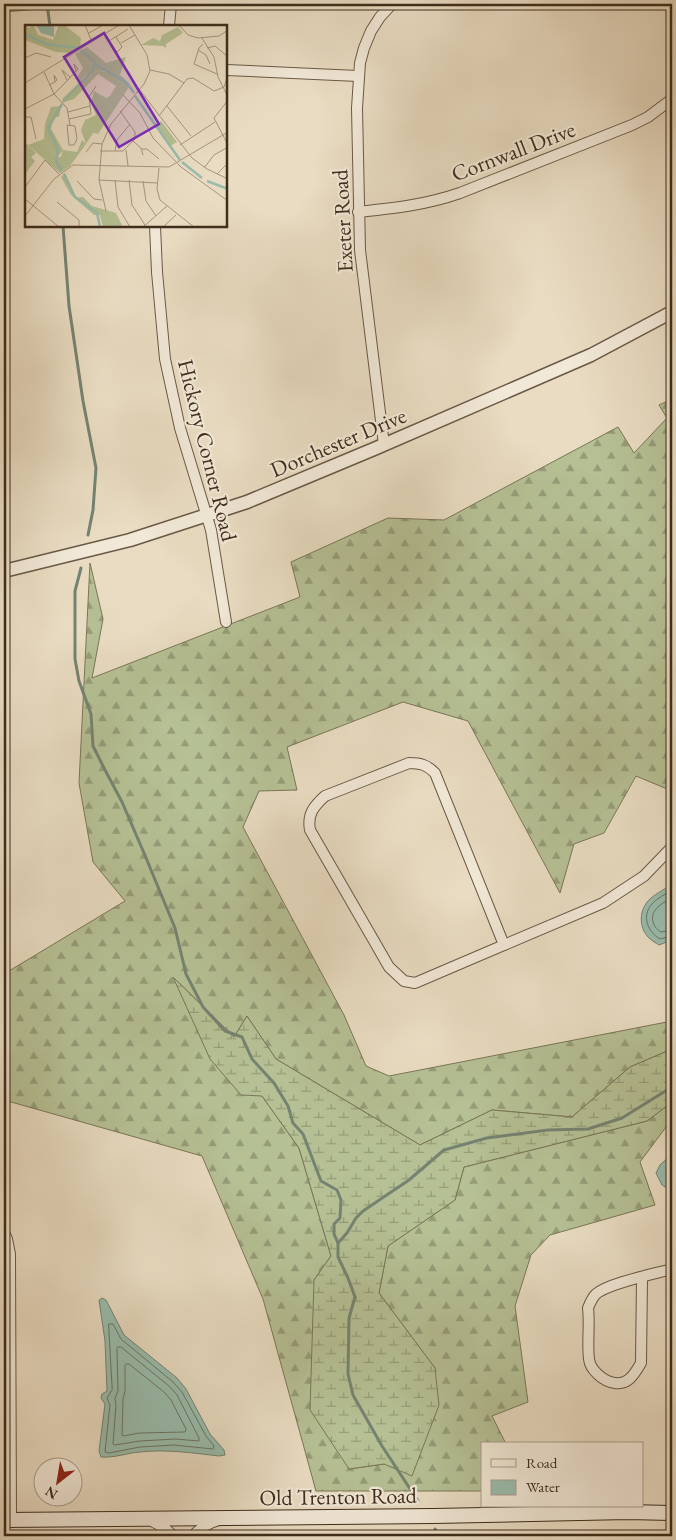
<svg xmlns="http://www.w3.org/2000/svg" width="676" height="1540" font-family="'EB Garamond',serif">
	<defs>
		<pattern id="forest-firs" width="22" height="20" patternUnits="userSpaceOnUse" patternTransform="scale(1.25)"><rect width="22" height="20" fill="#b5c094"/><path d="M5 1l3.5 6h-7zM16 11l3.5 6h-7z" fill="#959c78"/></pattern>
		<pattern id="wetland-marsh" width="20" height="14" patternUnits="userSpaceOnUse" patternTransform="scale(1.25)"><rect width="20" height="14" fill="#b5c094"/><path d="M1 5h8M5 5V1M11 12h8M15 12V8" fill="none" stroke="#959c78"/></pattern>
	</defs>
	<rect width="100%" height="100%" fill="#e9dcc2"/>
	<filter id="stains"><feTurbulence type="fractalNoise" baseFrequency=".004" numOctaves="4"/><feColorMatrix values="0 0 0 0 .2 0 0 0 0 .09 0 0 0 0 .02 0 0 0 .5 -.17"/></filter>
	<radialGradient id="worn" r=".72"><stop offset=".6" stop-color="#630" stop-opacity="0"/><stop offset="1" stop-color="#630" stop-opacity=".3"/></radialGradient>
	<polygon fill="#b5c094" stroke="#7a7658" points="4,4 51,4 51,8 4,12"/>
	<g fill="url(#forest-firs)" stroke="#7a7658">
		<polygon points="672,399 672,791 636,776 604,833 574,844 560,893 468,721 403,702 287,747 297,790 259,791 243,827 344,1015 366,1066 389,1076 672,1021 672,1049 630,1067 572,1117 492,1110 420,1145 276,1059 247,1016 234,1037 174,978 262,1096 299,1148 331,1256 314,1280 349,1469 384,1464 435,1368 379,1293 388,1246 455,1200 464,1167 647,1121 672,1102 672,1119 640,1162 655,1205 550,1235 531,1255 515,1306 528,1402 492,1416 506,1444 482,1444 482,1491 316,1491 263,1299 202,1156 4,1100 4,974 125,901 93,862 79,783 90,563 103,619 92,678 300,597 291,562 388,518 444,520 618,427 634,453 667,418 659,405"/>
		<polygon points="564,1535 564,1536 411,1536"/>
	</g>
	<polygon fill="url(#wetland-marsh)" stroke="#7a7658" points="173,977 234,1037 247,1016 276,1059 420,1145 492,1110 572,1117 630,1067 672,1049 672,1102 647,1121 464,1167 455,1200 388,1246 379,1293 435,1368 439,1405 412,1476 384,1464 349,1469 310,1410 314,1280 331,1256 299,1148 262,1096 241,1095 210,1059"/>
	<g fill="#99bcac" stroke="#758372">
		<path d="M672 882V940L659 945C656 943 652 941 649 938 638 927 639 909 650 899 657 892 666 890 672 882Z"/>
		<polygon points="672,1154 672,1191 662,1185 656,1173 660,1165"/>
		<path d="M102 1298 106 1300 124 1335 177 1378 186 1389 210 1434 224 1450 225 1455 219 1456C193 1453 167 1449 140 1452 127 1453 115 1458 101 1457L99 1451 105 1404 101 1398 102 1394 107 1391 105 1341 99 1300Z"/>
	</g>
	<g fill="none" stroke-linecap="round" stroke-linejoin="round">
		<g stroke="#6c7464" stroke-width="1">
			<path d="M672 890C666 894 657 898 652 904 641 916 648 932 660 939L672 936"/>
			<path d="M672 897C668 900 662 903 658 907 649 915 652 927 661 932L672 930"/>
			<polygon points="109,1324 113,1324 121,1339 173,1382 182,1392 206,1436 214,1446 213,1449 174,1445 140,1447 109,1453 105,1452 110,1405 107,1398 112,1390"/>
			<polygon points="118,1347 121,1347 169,1386 177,1395 199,1438 199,1441 175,1439 140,1441 115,1445 113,1444 116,1405 115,1398 118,1391 117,1349"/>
			<polygon points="126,1364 129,1364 164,1392 171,1400 186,1429 185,1432 139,1433 124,1436 122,1435 123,1399 125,1391 125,1366"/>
		</g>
		<g stroke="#758372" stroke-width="3">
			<polyline points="47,4 50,26"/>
			<polyline points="63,226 69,306 83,401 96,468 93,510 88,535"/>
			<polyline points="81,568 75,591 75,659 79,681 91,714 93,746 105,770 122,802 144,853 175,928 186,974 203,1007 225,1031 242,1037 252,1059 274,1083 288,1106 293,1123 303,1134 321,1181 337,1190 341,1200 340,1218 334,1224 334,1234 338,1243 338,1257 348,1278 355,1297 349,1318 348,1374 353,1395 382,1446 418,1501"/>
			<polyline points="338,1243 347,1233 356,1218 363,1211 409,1180 444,1150 487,1138 548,1130 588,1129 622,1118 672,1087"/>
			<polyline points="435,1529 439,1536"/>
		</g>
		<defs>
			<g id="minor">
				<polyline points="169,26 171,4"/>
				<polyline points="226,70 358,76"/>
				<path d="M358 212C395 208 425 205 460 193L632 125 648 117 672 99"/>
				<polyline points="155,226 157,272 165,359 180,428 211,530 226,622"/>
				<polyline points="384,445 360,250 357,108 360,63 364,48 371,31 380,17 392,4"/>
				<path d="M409 763C421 763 427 765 435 773L504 945 415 983 404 981 389 967 310 830C307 814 314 806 325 796Z"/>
				<polyline points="504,945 603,903 644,876 672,847"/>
				<polyline points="4,1232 7,1239 10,1254 11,1520"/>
				<path d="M642 1278 641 1363C635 1373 629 1385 615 1383 604 1382 590 1370 589 1359 587 1342 590 1325 588 1308 590 1303 592 1298 596 1294 609 1283 654 1274 672 1269"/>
				<polyline points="150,1520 165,1528 173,1536"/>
				<path d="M193 1536C200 1528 208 1523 219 1520"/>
			</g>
			<polyline id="tertiary" points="4,571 130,540 247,502 374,449 591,355 672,312"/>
			<polyline id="secondary" points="4,1520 434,1516 628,1512 672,1513"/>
		</defs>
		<use href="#minor" stroke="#6a5946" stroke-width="12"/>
		<use href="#tertiary" stroke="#6a5946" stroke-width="15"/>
		<use href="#secondary" stroke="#3f2d1c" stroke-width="16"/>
		<use href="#minor" stroke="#f1e8d7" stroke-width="10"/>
		<use href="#tertiary" stroke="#f1e8d7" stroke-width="12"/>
		<use href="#secondary" stroke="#f1e8d7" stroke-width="14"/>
	</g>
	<g text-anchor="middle" stroke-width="4.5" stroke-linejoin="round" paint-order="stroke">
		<g font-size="22" fill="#3f2d1c" stroke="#f1e8d7">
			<text transform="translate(513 151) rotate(-21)" y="8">Cornwall Drive</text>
			<text transform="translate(342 221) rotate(-93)" y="8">Exeter Road</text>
			<text transform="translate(338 442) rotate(-23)" y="8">Dorchester Drive</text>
			<text transform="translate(208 450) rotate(76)" y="8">Hickory Corner Road</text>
			<text transform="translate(338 1496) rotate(-1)" y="8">Old Trenton Road</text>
		</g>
	</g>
	<g transform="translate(25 25)">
		<rect width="202" height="202" fill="#e9dcc2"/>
		<path d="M153 2 158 8 141 19V23L164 39 138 21 116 20 128 13 135 16 137 10ZM136 96 152 117 145 121 131 100ZM19 114 31 132H36L38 125 52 127 57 115 61 119 45 141 35 148 3 120Z" fill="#b5c094"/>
		<path d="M0 0 3 3 9 1 13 10 28 15 34 0H39L56 13 55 23 46 28 31 27 0 15ZM62 22 81 38 101 32 95 50 101 55 109 69 104 62 73 109 68 108 61 119 56 105 60 95 71 90 66 78 69 66 81 73 85 71 91 61 73 49 49 74 39 77 37 74 55 57 53 51 58 43 50 29ZM59 26 76 41 87 47 69 46 59 58 56 55 65 46 67 39 60 33ZM36 81 34 92H28L26 104 38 125 32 133 19 114 20 99 26 82ZM1 118 11 128 6 132 10 136 0 149ZM40 148 51 173 58 172 67 181 91 188 98 202H78L75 190H69L46 170 36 152Z" fill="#b5c094" fill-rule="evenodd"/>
		<path d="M61 24 76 41 89 47 69 46 55 64 67 39 58 31 57 26Z" fill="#b5c094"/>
		<path d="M11 0H29V12L16 8Z" fill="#99bcac"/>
		<path fill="none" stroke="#99bcac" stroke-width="2.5" d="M0 9 21 19 53 23M56 25 72 40 102 58 109 68M110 71 155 135M38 77 67 46 70 38M37 79 23 103 33 124 31 136 37 146M157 137 177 153M39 149 50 172 72 188 75 202M182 156 203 164"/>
		<path fill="none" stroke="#a59680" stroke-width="1" d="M60 0 67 17M154 0 163 10 173 13 194 11 203 5M64 8 78 0M79 9 92 27 97 22 91 12M177 13 189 32 193 52 203 72M84 16 103 4M96 18 110 10M178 19 174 23 169 39 192 49M182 23 190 21 203 32M173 25 181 30 185 39M0 33 11 28 26 32M125 45 144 49 159 58M19 47 29 69 42 83 45 100M42 55 37 45 45 52M0 58 94 0M24 60 30 57 32 55 29 50 30 57M114 64 167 133 182 144 203 154M98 70 115 88 128 113 156 142 203 176M203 75 189 93 203 120M142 81 166 111M0 84 29 69 39 59 53 44 49 39 51 46M43 87 65 81M134 91 162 54 168 53 189 66 199 62 203 51M0 92H6L11 114M44 94 66 89 64 72 71 61M42 100 50 101 52 114 49 120H44ZM108 116 116 123 118 130M155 120 190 97M117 124H122L134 134M101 125 103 141M75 126H98L110 114V107L95 86M90 126 92 115 105 99M61 127 68 118 77 119M134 143 132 164 135 175 169 202M179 143 189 130 203 122M192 149 203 138M74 155 132 158M90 155 93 182 105 202M104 155 107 180 120 200M52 156 69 174 77 175M118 156 121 176 131 191M0 162 20 135 34 149M0 174 34 202M32 177 54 195V202M81 186 74 155 77 119 86 99 119 59 125 46 122 30 104 0M0 191 29 154 48 140 144 142 203 107M118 202 142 181M138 202 151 190"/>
		<path fill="#7b2cbf" fill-opacity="0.15" stroke="#7b2cbf" stroke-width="2.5" d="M79 8 134 99 94 122 39 32Z"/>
		<rect width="202" height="202" fill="none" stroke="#3f2d1c" stroke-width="2.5"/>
	</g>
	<rect width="676" height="1540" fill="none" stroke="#e9dcc2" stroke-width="20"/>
	<rect x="5" y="5" width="666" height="1530" fill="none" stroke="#3f2d1c" stroke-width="2.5"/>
	<rect x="10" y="10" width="656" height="1520" fill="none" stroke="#3f2d1c"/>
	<rect x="481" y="1442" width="162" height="65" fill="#f1e8d7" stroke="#aa9d8c"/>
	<rect x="491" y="1459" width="25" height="8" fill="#f1e8d7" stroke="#aa9d8c"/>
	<text x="526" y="1468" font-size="15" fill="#3f2d1c">Road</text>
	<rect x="491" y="1480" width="25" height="15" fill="#99bcac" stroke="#aa9d8c"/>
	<text x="526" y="1492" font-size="15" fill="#3f2d1c">Water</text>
	<g transform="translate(58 1482) rotate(211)"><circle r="24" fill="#f1e8d7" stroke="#aa9d8c"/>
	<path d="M0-4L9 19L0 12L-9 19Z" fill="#8f2418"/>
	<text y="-8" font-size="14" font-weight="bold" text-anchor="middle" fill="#3f2d1c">N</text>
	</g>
	<rect width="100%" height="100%" filter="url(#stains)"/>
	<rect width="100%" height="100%" fill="url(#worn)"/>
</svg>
